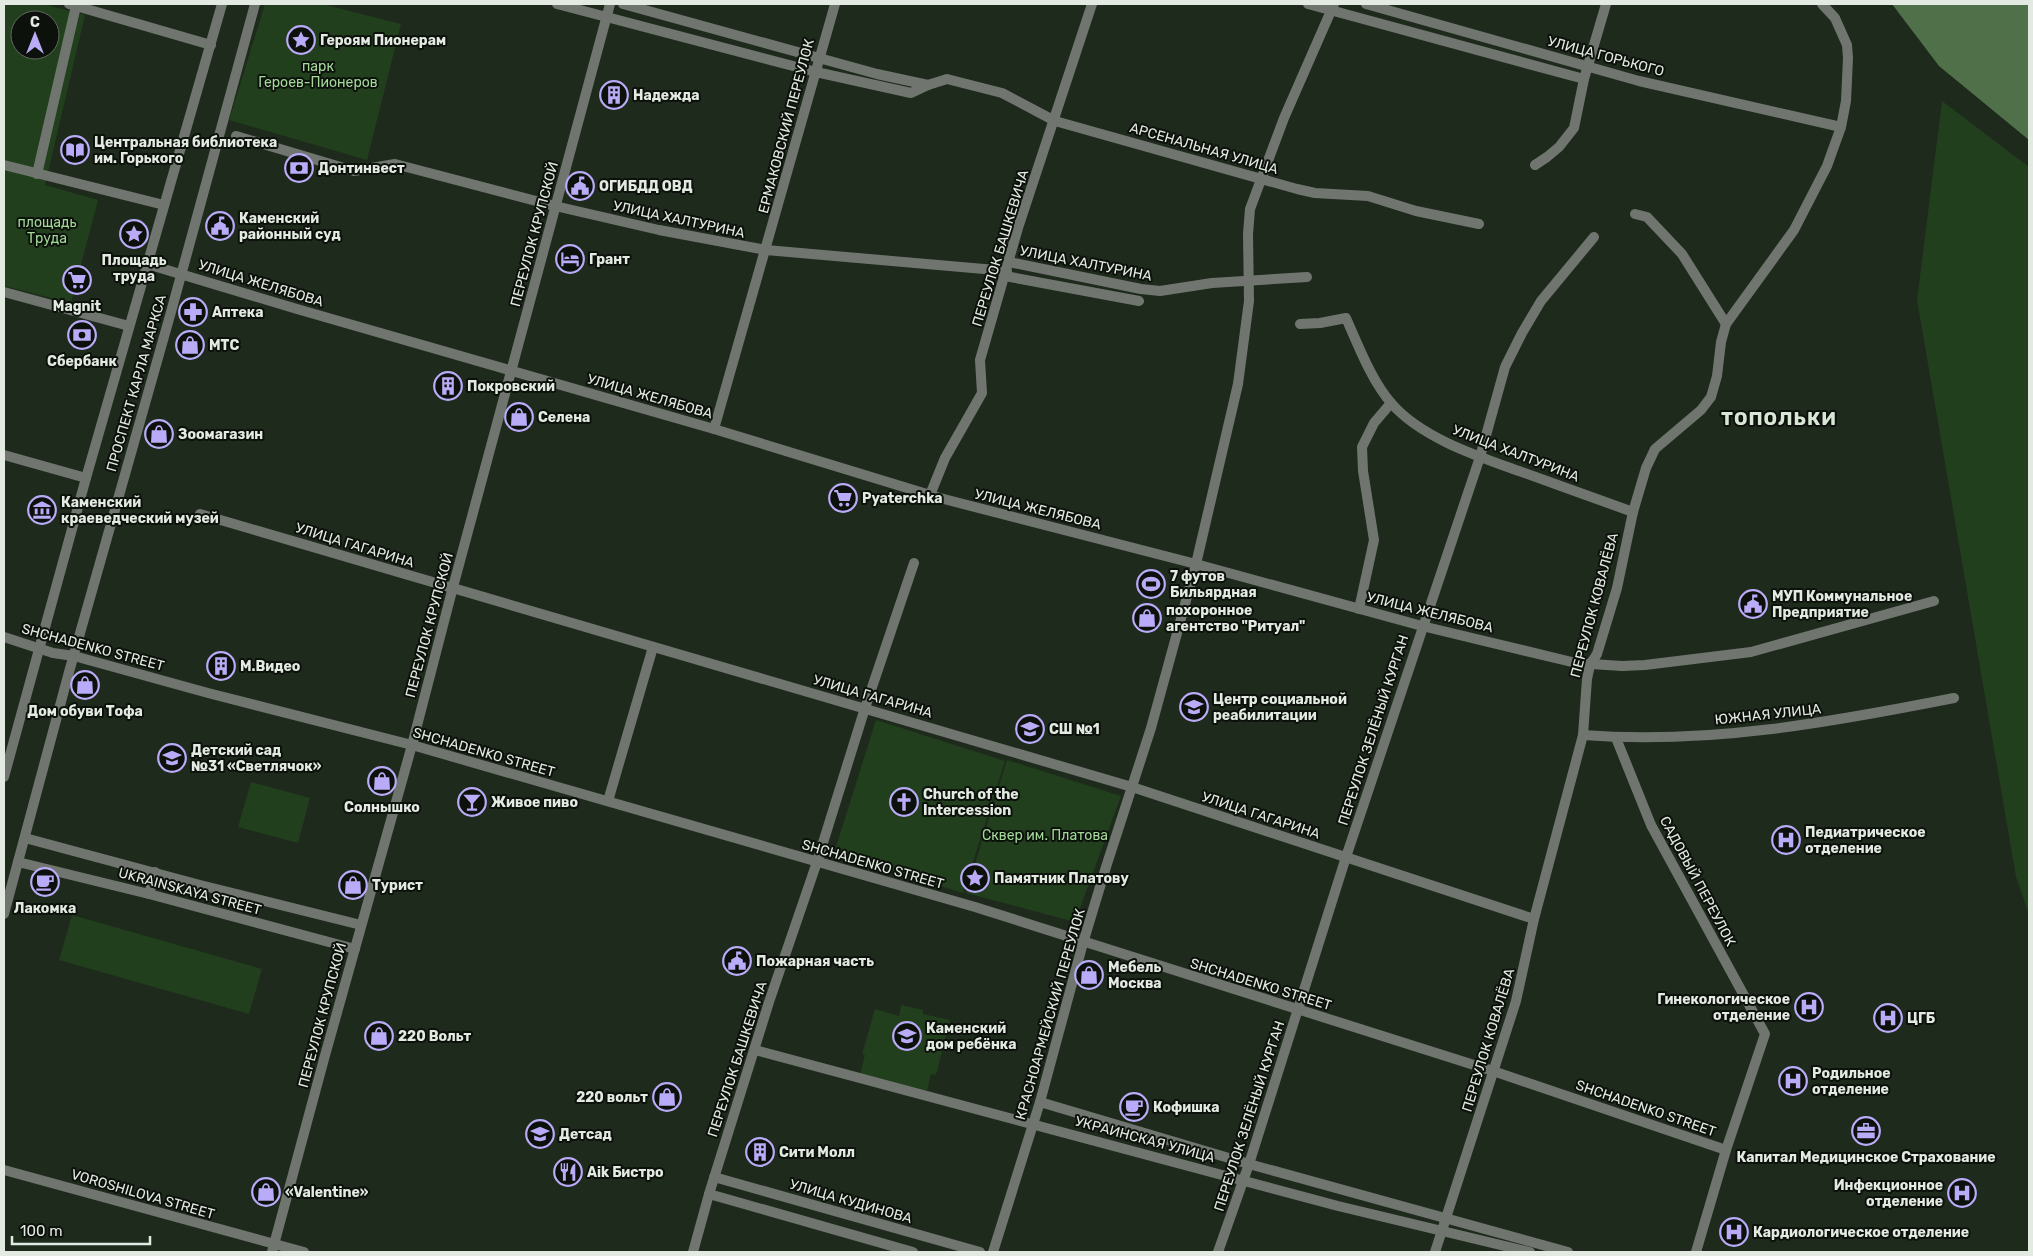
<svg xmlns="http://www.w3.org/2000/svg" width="2033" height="1256" font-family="Rubik,sans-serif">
	<rect width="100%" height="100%" fill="#1e2a1c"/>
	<g fill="#213f1c" fill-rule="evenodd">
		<path d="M4 4H43L85 15 45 185 98 200 71 303 4 286ZM20 20H50V50H20Z"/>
		<polygon points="265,4 322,4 401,24 367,160 229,120"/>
		<polygon points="1942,101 2029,167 2029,914 2016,877 1917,300"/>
		<polygon points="876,720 1005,761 963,893 834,853"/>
		<polygon points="1007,760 1121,796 1075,922 966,893"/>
		<polygon points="251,782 310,798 298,843 238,827"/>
		<polygon points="72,915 262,969 249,1014 59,960"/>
		<polygon points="901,1005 923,1010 923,1014 950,1020 936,1075 931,1074 927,1091 860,1074 865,1055 862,1054 875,1009 899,1016"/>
	</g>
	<polygon fill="#4f7049" points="1892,4 2029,4 2029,140 1939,66"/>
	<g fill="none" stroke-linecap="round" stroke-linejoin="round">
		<g stroke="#70766f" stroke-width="10">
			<polyline points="69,4 211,45"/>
			<polyline points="557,4 816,72 911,93 928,85"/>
			<polyline points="623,4 877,74 928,85 947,79 1002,93 1055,121 1297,189 1315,193 1368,196 1416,211 1479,224"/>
			<polyline points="1308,4 1584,79"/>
			<polyline points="1366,4 1639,81 1841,127"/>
			<polyline points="236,136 354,171 395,164 555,206 659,230 766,250 1007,271"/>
			<polyline points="4,165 164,205"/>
			<polyline points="1535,165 1547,157 1559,147 1574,128 1584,79 1606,4"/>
			<polyline points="37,174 76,6"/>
			<polyline points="1635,214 1647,217 1682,254 1726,324"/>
			<polyline points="1009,262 1141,289 1160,291 1212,283 1307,277"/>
			<polyline points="147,264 297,309 714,429 940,498 1196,564 1422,626 1576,663 1622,666 1645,665 1751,652 1934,601"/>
			<polyline points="1005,276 1139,301"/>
			<polyline points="4,292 129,326"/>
			<path d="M1300 324 1320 323 1346 318C1358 345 1372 382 1392 404 1422 438 1477 456 1519 471 1557 485 1595 498 1633 512"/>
			<polyline points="714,429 835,4"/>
			<polyline points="4,455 86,478"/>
			<polyline points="930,495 945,458 982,393 980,360 1018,228 1092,4"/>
			<polyline points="200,514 1132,787 1534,919"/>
			<polyline points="1359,609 1374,540 1363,471 1362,447 1374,423 1391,403"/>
			<polyline points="4,637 53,653 74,656 208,693 412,745"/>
			<path d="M1583 735C1708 745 1832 722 1954 698"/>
			<polyline points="1616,738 1651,825 1765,1034 1726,1150"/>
			<polyline points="608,801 653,647"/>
			<polyline points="25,838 200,885 361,925"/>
			<polyline points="18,862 149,894 355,949"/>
			<polyline points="149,894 155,872"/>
			<polyline points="755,1050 1338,1206 1530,1252"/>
			<polyline points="1040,1102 1249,1164 1568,1252"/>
			<polyline points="714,1177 980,1252"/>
			<polyline points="709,1194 913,1252"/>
			<polyline points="693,1252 709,1194 769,1002 817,862 865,708 914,563"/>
			<polyline points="1218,1252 1249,1164 1346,857 1480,457 1505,367 1522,333 1541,301 1594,237"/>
			<polyline points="1435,1252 1516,1001 1534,919 1583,735 1587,679 1590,665 1597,654 1617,588 1633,512 1646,468 1655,449 1701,410 1711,397 1717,376 1721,342 1726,324 1794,230 1827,166 1841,127 1846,101 1848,58 1847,45 1835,18 1822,4"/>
		</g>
		<g stroke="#70766f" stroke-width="10">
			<polyline points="412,745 975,907 1493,1071 1726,1150 1696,1252"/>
			<polyline points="4,777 86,478 222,4"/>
			<polyline points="4,914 69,672 171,312 255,4"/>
			<polyline points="4,1170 304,1252"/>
			<polyline points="272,1252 324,1059 412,745 453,587 610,4"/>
			<polyline points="993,1252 1040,1102 1083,943 1106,867 1151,728 1196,564 1238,384 1249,301 1248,234 1250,209 1284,118 1334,4"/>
		</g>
	</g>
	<defs>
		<symbol id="sight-ring" viewBox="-11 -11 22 22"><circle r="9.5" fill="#0c110b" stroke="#b9abf7" stroke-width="1.5"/><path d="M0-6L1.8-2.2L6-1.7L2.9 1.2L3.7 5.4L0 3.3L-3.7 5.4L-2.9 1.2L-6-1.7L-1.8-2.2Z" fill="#b9abf7"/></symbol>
		<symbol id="building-ring" viewBox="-11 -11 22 22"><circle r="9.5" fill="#0c110b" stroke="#b9abf7" stroke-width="1.5"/><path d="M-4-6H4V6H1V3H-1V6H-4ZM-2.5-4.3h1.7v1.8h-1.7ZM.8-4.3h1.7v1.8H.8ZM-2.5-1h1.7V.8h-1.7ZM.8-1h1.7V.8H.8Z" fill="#b9abf7"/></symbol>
		<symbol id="library-ring" viewBox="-11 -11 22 22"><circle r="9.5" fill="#0c110b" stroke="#b9abf7" stroke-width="1.5"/><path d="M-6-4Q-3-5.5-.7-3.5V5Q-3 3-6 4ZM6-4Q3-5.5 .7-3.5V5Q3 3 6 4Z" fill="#b9abf7"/></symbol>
		<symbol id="bank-ring" viewBox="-11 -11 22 22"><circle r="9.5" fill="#0c110b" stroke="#b9abf7" stroke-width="1.5"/><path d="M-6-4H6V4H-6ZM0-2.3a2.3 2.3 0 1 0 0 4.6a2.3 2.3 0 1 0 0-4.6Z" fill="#b9abf7"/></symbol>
		<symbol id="civic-ring" viewBox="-11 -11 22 22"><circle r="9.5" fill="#0c110b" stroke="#b9abf7" stroke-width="1.5"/><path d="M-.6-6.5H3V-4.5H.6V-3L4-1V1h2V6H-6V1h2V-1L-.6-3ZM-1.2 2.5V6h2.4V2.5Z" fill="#b9abf7"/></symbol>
		<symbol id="hotel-ring" viewBox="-11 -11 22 22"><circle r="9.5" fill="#0c110b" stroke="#b9abf7" stroke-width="1.5"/><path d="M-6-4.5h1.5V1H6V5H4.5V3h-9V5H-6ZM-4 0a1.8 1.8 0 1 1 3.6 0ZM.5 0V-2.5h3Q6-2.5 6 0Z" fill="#b9abf7"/></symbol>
		<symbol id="supermarket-ring" viewBox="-11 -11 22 22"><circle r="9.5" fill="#0c110b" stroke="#b9abf7" stroke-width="1.5"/><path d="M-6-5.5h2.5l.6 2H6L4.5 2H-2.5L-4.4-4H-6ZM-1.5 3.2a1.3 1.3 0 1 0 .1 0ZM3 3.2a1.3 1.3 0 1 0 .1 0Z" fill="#b9abf7"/></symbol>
		<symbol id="pharmacy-ring" viewBox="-11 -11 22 22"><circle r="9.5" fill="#0c110b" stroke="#b9abf7" stroke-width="1.5"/><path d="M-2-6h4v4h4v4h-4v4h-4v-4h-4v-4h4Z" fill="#b9abf7"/></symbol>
		<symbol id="shop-ring" viewBox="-11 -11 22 22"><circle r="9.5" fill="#0c110b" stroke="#b9abf7" stroke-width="1.5"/><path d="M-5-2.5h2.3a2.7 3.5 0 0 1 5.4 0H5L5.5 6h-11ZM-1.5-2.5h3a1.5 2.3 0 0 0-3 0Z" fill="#b9abf7"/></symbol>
		<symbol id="museum-ring" viewBox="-11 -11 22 22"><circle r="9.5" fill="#0c110b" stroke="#b9abf7" stroke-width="1.5"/><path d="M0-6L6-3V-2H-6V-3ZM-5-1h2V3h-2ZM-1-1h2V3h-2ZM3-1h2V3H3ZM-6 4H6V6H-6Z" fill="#b9abf7"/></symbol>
		<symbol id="stadium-ring" viewBox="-11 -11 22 22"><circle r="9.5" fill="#0c110b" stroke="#b9abf7" stroke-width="1.5"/><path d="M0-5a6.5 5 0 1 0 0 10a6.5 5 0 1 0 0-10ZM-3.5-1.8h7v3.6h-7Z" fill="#b9abf7"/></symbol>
		<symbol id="school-ring" viewBox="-11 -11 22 22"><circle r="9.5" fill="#0c110b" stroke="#b9abf7" stroke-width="1.5"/><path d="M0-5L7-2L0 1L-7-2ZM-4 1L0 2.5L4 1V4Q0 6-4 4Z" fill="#b9abf7"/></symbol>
		<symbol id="bar-ring" viewBox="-11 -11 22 22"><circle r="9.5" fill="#0c110b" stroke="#b9abf7" stroke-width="1.5"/><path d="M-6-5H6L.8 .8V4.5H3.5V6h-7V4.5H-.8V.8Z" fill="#b9abf7"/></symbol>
		<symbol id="church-ring" viewBox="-11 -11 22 22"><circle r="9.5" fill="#0c110b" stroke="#b9abf7" stroke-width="1.5"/><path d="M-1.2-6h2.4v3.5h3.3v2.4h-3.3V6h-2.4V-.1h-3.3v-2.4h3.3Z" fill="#b9abf7"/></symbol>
		<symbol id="hospital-ring" viewBox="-11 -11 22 22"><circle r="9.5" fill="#0c110b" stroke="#b9abf7" stroke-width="1.5"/><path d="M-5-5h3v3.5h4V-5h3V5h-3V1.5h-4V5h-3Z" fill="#b9abf7"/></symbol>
		<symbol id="cafe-ring" viewBox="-11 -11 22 22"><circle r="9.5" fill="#0c110b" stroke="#b9abf7" stroke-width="1.5"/><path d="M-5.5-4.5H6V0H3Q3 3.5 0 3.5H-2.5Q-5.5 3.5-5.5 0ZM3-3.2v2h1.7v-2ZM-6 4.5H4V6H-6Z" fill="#b9abf7"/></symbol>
		<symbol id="office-ring" viewBox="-11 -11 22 22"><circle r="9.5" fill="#0c110b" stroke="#b9abf7" stroke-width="1.5"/><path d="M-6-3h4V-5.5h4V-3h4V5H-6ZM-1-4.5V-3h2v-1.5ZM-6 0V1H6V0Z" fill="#b9abf7"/></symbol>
		<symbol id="restaurant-ring" viewBox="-11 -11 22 22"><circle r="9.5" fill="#0c110b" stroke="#b9abf7" stroke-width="1.5"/><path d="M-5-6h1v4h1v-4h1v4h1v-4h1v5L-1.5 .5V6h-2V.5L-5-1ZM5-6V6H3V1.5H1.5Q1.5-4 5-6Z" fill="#b9abf7"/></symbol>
	</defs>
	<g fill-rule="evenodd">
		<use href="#sight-ring" x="285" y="24" width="32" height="32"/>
		<use href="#building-ring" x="598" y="79" width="32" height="32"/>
		<use href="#library-ring" x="59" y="134" width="32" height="32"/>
		<use href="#bank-ring" x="283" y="152" width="32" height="32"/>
		<use href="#civic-ring" x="564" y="170" width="32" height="32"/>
		<use href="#civic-ring" x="204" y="210" width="32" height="32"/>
		<use href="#sight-ring" x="118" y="218" width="32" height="32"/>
		<use href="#hotel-ring" x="554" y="243" width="32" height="32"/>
		<use href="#supermarket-ring" x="61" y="264" width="32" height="32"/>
		<use href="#pharmacy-ring" x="177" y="296" width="32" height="32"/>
		<use href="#bank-ring" x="66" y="319" width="32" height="32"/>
		<use href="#shop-ring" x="174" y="329" width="32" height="32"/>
		<use href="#building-ring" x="432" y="370" width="32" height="32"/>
		<use href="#shop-ring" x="503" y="401" width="32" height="32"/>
		<use href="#shop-ring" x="143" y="418" width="32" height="32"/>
		<use href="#supermarket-ring" x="827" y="482" width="32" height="32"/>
		<use href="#museum-ring" x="26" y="494" width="32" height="32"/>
		<use href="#stadium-ring" x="1135" y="568" width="32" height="32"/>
		<use href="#civic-ring" x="1737" y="588" width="32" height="32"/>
		<use href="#shop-ring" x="1131" y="602" width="32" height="32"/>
		<use href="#building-ring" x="205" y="650" width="32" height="32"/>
		<use href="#shop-ring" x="69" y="669" width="32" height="32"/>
		<use href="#school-ring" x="1178" y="691" width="32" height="32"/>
		<use href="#school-ring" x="1014" y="713" width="32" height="32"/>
		<use href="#school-ring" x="156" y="742" width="32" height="32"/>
		<use href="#shop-ring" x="366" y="765" width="32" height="32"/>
		<use href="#bar-ring" x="456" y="786" width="32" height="32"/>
		<use href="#church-ring" x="888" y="786" width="32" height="32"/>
		<use href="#hospital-ring" x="1770" y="824" width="32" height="32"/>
		<use href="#sight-ring" x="959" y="862" width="32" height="32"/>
		<use href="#cafe-ring" x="29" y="866" width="32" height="32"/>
		<use href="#shop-ring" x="337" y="869" width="32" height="32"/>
		<use href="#civic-ring" x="721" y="945" width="32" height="32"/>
		<use href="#shop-ring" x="1073" y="959" width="32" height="32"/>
		<use href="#hospital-ring" x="1793" y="991" width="32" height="32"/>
		<use href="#hospital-ring" x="1872" y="1002" width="32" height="32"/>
		<use href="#shop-ring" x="363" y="1020" width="32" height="32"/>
		<use href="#school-ring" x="891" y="1020" width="32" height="32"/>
		<use href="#hospital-ring" x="1777" y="1065" width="32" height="32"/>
		<use href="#shop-ring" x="651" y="1081" width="32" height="32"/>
		<use href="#cafe-ring" x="1118" y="1091" width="32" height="32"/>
		<use href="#office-ring" x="1850" y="1115" width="32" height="32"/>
		<use href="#school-ring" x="524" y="1118" width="32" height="32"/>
		<use href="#building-ring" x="744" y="1136" width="32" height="32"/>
		<use href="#restaurant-ring" x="552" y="1156" width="32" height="32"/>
		<use href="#shop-ring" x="250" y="1176" width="32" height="32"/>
		<use href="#hospital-ring" x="1946" y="1177" width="32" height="32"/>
		<use href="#hospital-ring" x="1718" y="1216" width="32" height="32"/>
	</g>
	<g text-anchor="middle" stroke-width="4" stroke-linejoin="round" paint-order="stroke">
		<g font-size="14" font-weight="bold" fill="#e2eae1" stroke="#0c110b" text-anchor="start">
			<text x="320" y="45">Героям Пионерам</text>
			<text x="633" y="100">Надежда</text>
			<text x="94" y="147">Центральная библиотека<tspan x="94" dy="16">им. Горького</tspan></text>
			<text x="318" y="173">Донтинвест</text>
			<text x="599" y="191">ОГИБДД ОВД</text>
			<text x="239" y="223">Каменский<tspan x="239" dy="16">районный суд</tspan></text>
			<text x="589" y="264">Грант</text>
			<text x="134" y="265" text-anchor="middle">Площадь<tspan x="134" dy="16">труда</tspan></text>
			<text x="77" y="311" text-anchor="middle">Magnit</text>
			<text x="212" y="317">Аптека</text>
			<text x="209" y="350">МТС</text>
			<text x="82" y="366" text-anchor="middle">Сбербанк</text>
			<text x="467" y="391">Покровский</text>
			<text x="538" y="422">Селена</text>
			<text x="178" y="439">Зоомагазин</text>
			<text x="862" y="503">Pyaterchka</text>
			<text x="61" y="507">Каменский<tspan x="61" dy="16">краеведческий музей</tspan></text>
			<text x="1170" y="581">7 футов<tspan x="1170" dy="16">Бильярдная</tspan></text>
			<text x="1772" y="601">МУП Коммунальное<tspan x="1772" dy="16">Предприятие</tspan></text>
			<text x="1166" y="615">похоронное<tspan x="1166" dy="16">агентство "Ритуал"</tspan></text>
			<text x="240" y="671">М.Видео</text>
			<text x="1213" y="704">Центр социальной<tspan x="1213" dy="16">реабилитации</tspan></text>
			<text x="85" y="716" text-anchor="middle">Дом обуви Тофа</text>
			<text x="1049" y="734">СШ №1</text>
			<text x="191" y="755">Детский сад<tspan x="191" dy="16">№31 «Светлячок»</tspan></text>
			<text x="923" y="799">Church of the<tspan x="923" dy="16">Intercession</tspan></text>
			<text x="491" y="807">Живое пиво</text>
			<text x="382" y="812" text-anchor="middle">Солнышко</text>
			<text x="1805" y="837">Педиатрическое<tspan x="1805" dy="16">отделение</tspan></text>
			<text x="994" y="883">Памятник Платову</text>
			<text x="372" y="890">Турист</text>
			<text x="45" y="913" text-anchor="middle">Лакомка</text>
			<text x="756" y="966">Пожарная часть</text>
			<text x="1108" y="972">Мебель<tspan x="1108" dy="16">Москва</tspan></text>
			<text x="1790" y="1004" text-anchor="end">Гинекологическое<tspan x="1790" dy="16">отделение</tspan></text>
			<text x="1907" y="1023">ЦГБ</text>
			<text x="926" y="1033">Каменский<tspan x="926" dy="16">дом ребёнка</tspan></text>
			<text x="398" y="1041">220 Вольт</text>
			<text x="1812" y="1078">Родильное<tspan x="1812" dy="16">отделение</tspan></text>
			<text x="648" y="1102" text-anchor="end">220 вольт</text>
			<text x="1153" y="1112">Кофишка</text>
			<text x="559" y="1139">Детсад</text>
			<text x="779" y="1157">Сити Молл</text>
			<text x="1866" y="1162" text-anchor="middle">Капитал Медицинское Страхование</text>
			<text x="587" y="1177">Aik Бистро</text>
			<text x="1943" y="1190" text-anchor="end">Инфекционное<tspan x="1943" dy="16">отделение</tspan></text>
			<text x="285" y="1197">«Valentine»</text>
			<text x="1753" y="1237">Кардиологическое отделение</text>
		</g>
		<g font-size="14" fill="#e2eae1" stroke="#0c110b">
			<text transform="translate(1606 56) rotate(15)" y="5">УЛИЦА ГОРЬКОГО</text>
			<text transform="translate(786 126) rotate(-75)" y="5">ЕРМАКОВСКИЙ ПЕРЕУЛОК</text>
			<text transform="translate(1204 148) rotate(16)" y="5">АРСЕНАЛЬНАЯ УЛИЦА</text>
			<text transform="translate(679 219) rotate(12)" y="5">УЛИЦА ХАЛТУРИНА</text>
			<text transform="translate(534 234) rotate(-75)" y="5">ПЕРЕУЛОК КРУПСКОЙ</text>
			<text transform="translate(1000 248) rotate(-73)" y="5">ПЕРЕУЛОК БАШКЕВИЧА</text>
			<text transform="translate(1086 263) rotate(11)" y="5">УЛИЦА ХАЛТУРИНА</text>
			<text transform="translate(261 283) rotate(17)" y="5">УЛИЦА ЖЕЛЯБОВА</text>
			<text transform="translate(136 383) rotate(-74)" y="5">ПРОСПЕКТ КАРЛА МАРКСА</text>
			<text transform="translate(650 396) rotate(16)" y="5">УЛИЦА ЖЕЛЯБОВА</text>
			<text transform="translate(1516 453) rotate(21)" y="5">УЛИЦА ХАЛТУРИНА</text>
			<text transform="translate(1038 509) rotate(14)" y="5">УЛИЦА ЖЕЛЯБОВА</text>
			<text transform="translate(355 545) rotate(17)" y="5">УЛИЦА ГАГАРИНА</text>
			<text transform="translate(1594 605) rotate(-75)" y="5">ПЕРЕУЛОК КОВАЛЁВА</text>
			<text transform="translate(1430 612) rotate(14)" y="5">УЛИЦА ЖЕЛЯБОВА</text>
			<text transform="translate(429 625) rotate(-75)" y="5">ПЕРЕУЛОК КРУПСКОЙ</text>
			<text transform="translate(93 647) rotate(15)" y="5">SHCHADENKO STREET</text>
			<text transform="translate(873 696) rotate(16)" y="5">УЛИЦА ГАГАРИНА</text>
			<text transform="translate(1768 714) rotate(-6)" y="5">ЮЖНАЯ УЛИЦА</text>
			<text transform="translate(1373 730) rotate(-72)" y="5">ПЕРЕУЛОК ЗЕЛЁНЫЙ КУРГАН</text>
			<text transform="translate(484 752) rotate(16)" y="5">SHCHADENKO STREET</text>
			<text transform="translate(1261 815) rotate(18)" y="5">УЛИЦА ГАГАРИНА</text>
			<text transform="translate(873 864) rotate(16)" y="5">SHCHADENKO STREET</text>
			<text transform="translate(1698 881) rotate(62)" y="5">САДОВЫЙ ПЕРЕУЛОК</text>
			<text transform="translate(190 891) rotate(15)" y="5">UKRAINSKAYA STREET</text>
			<text transform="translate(1261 984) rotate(17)" y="5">SHCHADENKO STREET</text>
			<text transform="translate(1050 1014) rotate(-74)" y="5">КРАСНОАРМЕЙСКИЙ ПЕРЕУЛОК</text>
			<text transform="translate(322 1015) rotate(-75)" y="5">ПЕРЕУЛОК КРУПСКОЙ</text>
			<text transform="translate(1488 1040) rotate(-73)" y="5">ПЕРЕУЛОК КОВАЛЁВА</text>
			<text transform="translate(737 1059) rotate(-72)" y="5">ПЕРЕУЛОК БАШКЕВИЧА</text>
			<text transform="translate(1646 1108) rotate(19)" y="5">SHCHADENKO STREET</text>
			<text transform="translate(1249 1116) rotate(-72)" y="5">ПЕРЕУЛОК ЗЕЛЁНЫЙ КУРГАН</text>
			<text transform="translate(1145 1139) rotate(15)" y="5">УКРАИНСКАЯ УЛИЦА</text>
			<text transform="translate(143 1194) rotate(16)" y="5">VOROSHILOVA STREET</text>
			<text transform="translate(851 1201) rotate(16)" y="5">УЛИЦА КУДИНОВА</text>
		</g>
		<g font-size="14" fill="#a3d899" stroke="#0c110b">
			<text x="318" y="71">парк<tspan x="318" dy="16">Героев-Пионеров</tspan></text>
			<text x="47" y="227">площадь<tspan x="47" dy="16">Труда</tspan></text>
			<text x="1045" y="840">Сквер им. Платова</text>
		</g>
		<g font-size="19" font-weight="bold" letter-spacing="1" fill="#d8e7d5" stroke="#0c110b">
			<text x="1779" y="425">ТОПОЛЬКИ</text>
		</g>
	</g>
	<rect width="2033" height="1256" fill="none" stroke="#e2eae1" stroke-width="10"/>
	<g transform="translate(35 35)"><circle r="24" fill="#0c110b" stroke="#626861"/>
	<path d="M0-4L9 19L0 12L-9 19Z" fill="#b9abf7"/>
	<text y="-8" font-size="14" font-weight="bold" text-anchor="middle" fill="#e2eae1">С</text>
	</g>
	<path d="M12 1236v8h138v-8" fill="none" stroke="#e2eae1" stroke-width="2.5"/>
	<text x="20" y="1236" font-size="15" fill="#e2eae1" stroke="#0c110b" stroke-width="4" paint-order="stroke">100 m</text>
</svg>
